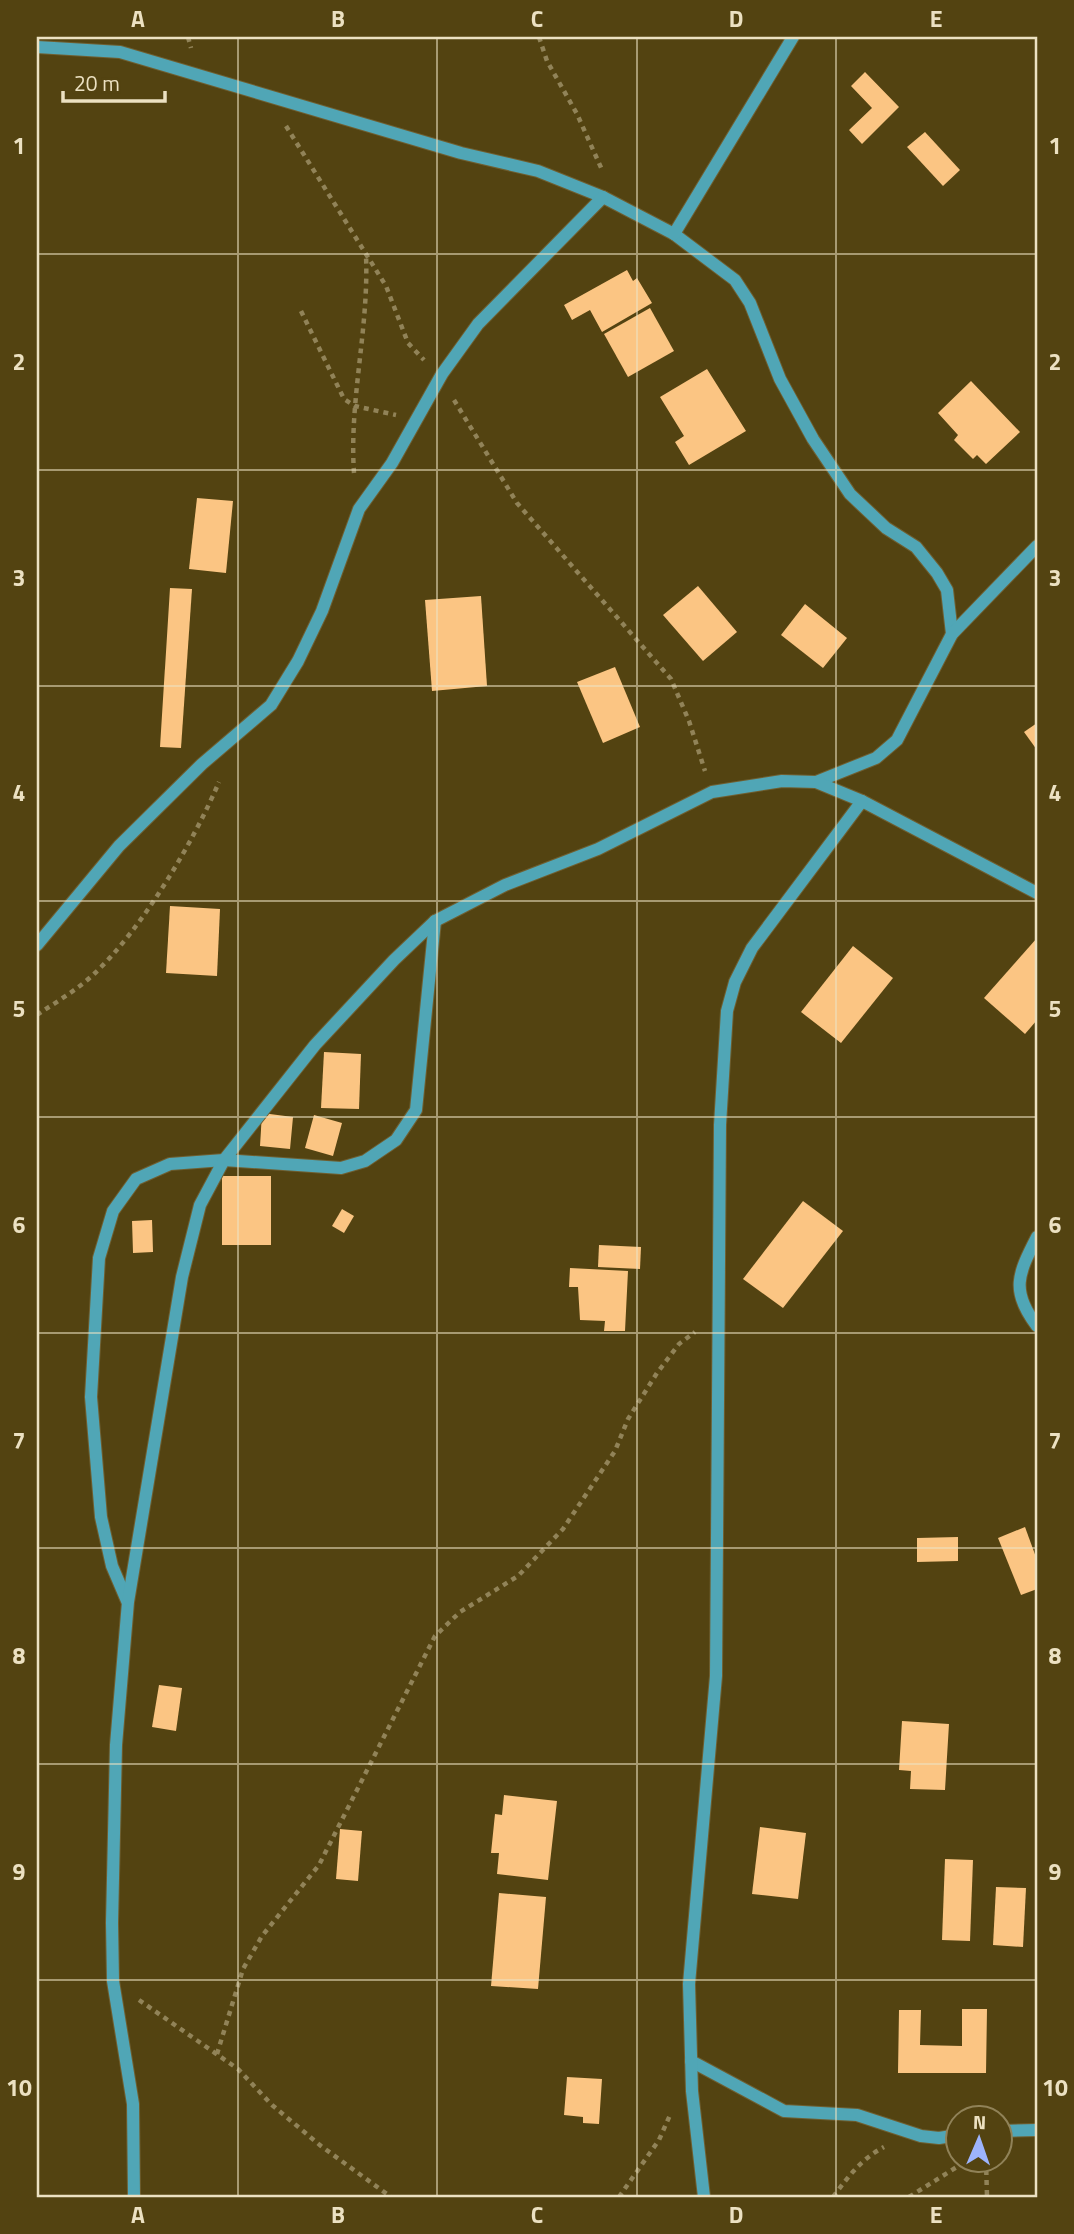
<svg xmlns="http://www.w3.org/2000/svg" width="1074" height="2234" font-family="'Titillium Web',sans-serif">
	<rect width="100%" height="100%" fill="#534311"/>
	<g fill="#fbc583">
		<polygon points="865,72 899,107 862,144 849,130 872,108 851,86"/>
		<polygon points="925,132 960,170 943,186 907,147"/>
		<polygon points="627,270 633,281 637,278 652,303 602,332 590,310 572,320 564,305"/>
		<polygon points="650,308 674,351 628,377 604,334"/>
		<polygon points="707,369 746,431 689,465 675,442 684,436 660,397"/>
		<polygon points="971,381 1020,432 986,464 977,455 973,459 954,440 958,435 938,413"/>
		<polygon points="197,498 233,501 226,573 189,569"/>
		<polygon points="698,586 737,632 703,661 663,615"/>
		<polygon points="170,588 192,589 181,748 160,747"/>
		<polygon points="481,596 487,686 432,691 425,600"/>
		<polygon points="805,604 847,638 823,668 781,635"/>
		<polygon points="615,667 640,727 603,743 577,682"/>
		<polygon points="1037,723 1037,750 1024,732"/>
		<polygon points="170,906 220,909 217,976 166,973"/>
		<polygon points="1037,938 1037,1020 1025,1034 984,998"/>
		<polygon points="853,946 893,978 841,1043 801,1012"/>
		<polygon points="324,1052 361,1054 359,1109 321,1108"/>
		<polygon points="262,1113 293,1117 290,1149 260,1146"/>
		<polygon points="314,1115 342,1123 333,1156 305,1148"/>
		<rect x="222" y="1176" width="49" height="69"/>
		<polygon points="803,1201 843,1231 783,1308 743,1279"/>
		<polygon points="342,1209 354,1216 344,1233 332,1226"/>
		<polygon points="152,1220 153,1252 133,1253 132,1221"/>
		<polygon points="599,1245 641,1247 640,1269 598,1267"/>
		<polygon points="570,1268 628,1271 625,1331 604,1331 605,1321 580,1320 578,1287 569,1287"/>
		<polygon points="1025,1527 1037,1560 1037,1589 1021,1595 998,1538"/>
		<polygon points="958,1537 958,1561 917,1562 917,1538"/>
		<polygon points="159,1685 182,1688 176,1731 152,1727"/>
		<polygon points="902,1721 949,1724 945,1790 910,1789 911,1771 899,1770"/>
		<polygon points="504,1795 557,1801 548,1880 497,1874 499,1853 491,1853 495,1814 502,1815"/>
		<polygon points="760,1827 806,1833 798,1899 752,1894"/>
		<polygon points="340,1829 362,1831 358,1881 336,1879"/>
		<polygon points="945,1859 973,1860 970,1941 942,1940"/>
		<polygon points="996,1887 1026,1888 1023,1947 993,1945"/>
		<polygon points="499,1893 546,1897 538,1989 491,1986"/>
		<polygon points="962,2009 987,2009 986,2073 898,2073 899,2010 921,2010 920,2045 962,2046"/>
		<polygon points="567,2077 602,2079 599,2124 583,2123 583,2117 564,2115"/>
	</g>
	<g fill="none" stroke-linecap="round" stroke-linejoin="round">
		<defs>
			<g id="minor">
				<polyline points="37,47 120,52 461,153 538,171 603,197 674,234 735,280 750,303 780,379 813,439 850,494 886,528 916,547 937,573 947,590 952,634"/>
				<polyline points="674,234 793,37"/>
				<polyline points="816,782 876,758 897,740 952,634 1037,546"/>
				<polyline points="37,945 119,846 202,764 271,705 298,661 322,611 359,509 392,463 442,374 478,324 603,197"/>
				<path d="M1037 1237C1018 1274 1010 1291 1037 1326"/>
				<polyline points="127,1601 112,1566 101,1517 91,1397 99,1258 113,1211 136,1179 170,1164 224,1160 341,1168 365,1161 396,1140 416,1110 435,921"/>
				<polyline points="691,2061 784,2111 857,2115 921,2136 939,2138 958,2135"/>
				<polyline points="1000,2131 1037,2130"/>
				<polyline points="134,2197 133,2104 113,1981 112,1923 116,1745 128,1602 182,1277 200,1205 224,1160 315,1045 394,960 435,921 505,885 598,849 712,792 782,781 816,782 862,801 1037,893"/>
				<polyline points="704,2197 692,2091 689,1984 716,1676 720,1125 727,1011 735,982 752,948 862,801"/>
			</g>
		</defs>
		<use href="#minor" stroke="#6f5f31" stroke-width="14"/>
		<g stroke="#918358" stroke-width="4.5" stroke-dasharray="5 5" stroke-linecap="butt">
			<polyline points="188,37 191,48"/>
			<polyline points="539,37 547,61 577,114 603,172"/>
			<polyline points="286,126 386,286 408,343 424,360"/>
			<polyline points="301,311 344,399 355,406 396,415"/>
			<polyline points="454,400 517,503 671,679 689,721 705,771"/>
			<path d="M354 473C349 400 369 329 366 255"/>
			<path d="M37 1015C56 1002 77 990 94 974 142 929 193 843 219 782"/>
			<polyline points="139,2000 238,2069 272,2105 321,2146 391,2197"/>
			<polyline points="217,2054 243,1969 262,1936 319,1865 435,1636 460,1612 518,1576 563,1529 615,1451 628,1419 657,1373 679,1344 695,1332"/>
			<polyline points="986,2160 987,2197"/>
			<polyline points="619,2197 659,2140 670,2115"/>
			<path d="M833 2197C848 2177 861 2159 884 2147"/>
			<polyline points="909,2197 968,2160"/>
		</g>
		<use href="#minor" stroke="#50a6b6" stroke-width="12"/>
	</g>
	<path fill="none" stroke="#ece1c2" stroke-width="2" stroke-opacity="0.55" d="M238 37V2197M437 37V2197M637 37V2197M836 37V2197M37 254H1037M37 470H1037M37 686H1037M37 901H1037M37 1117H1037M37 1333H1037M37 1548H1037M37 1764H1037M37 1980H1037"/>
	<rect width="1074" height="2234" fill="none" stroke="#534311" stroke-width="77"/>
	<g transform="translate(979 2139) rotate(2)"><circle r="33" fill="#534311" stroke="#908258" stroke-width="2"/>
	<path d="M0-5L12 26L0 18L-12 26Z" fill="#9db4fd"/>
	<text y="-10" font-size="19" font-weight="bold" text-anchor="middle" fill="#ece1c2">N</text>
	</g>
	<path d="M63 91v10h102v-10" fill="none" stroke="#ece1c2" stroke-width="3.5"/>
	<text x="74" y="91" font-size="21" fill="#ece1c2" stroke="#534311" stroke-width="5" paint-order="stroke">20 m</text>
	<rect x="38" y="38" width="998" height="2158" fill="none" stroke="#ece1c2" stroke-width="2.5"/>
	<g font-size="23" text-anchor="middle" font-weight="bold" fill="#ece1c2">
		<text x="138" y="27">A</text>
		<text x="338" y="27">B</text>
		<text x="537" y="27">C</text>
		<text x="736" y="27">D</text>
		<text x="936" y="27">E</text>
		<text x="19" y="154">1</text>
		<text x="1055" y="154">1</text>
		<text x="19" y="370">2</text>
		<text x="1055" y="370">2</text>
		<text x="19" y="586">3</text>
		<text x="1055" y="586">3</text>
		<text x="19" y="801">4</text>
		<text x="1055" y="801">4</text>
		<text x="19" y="1017">5</text>
		<text x="1055" y="1017">5</text>
		<text x="19" y="1233">6</text>
		<text x="1055" y="1233">6</text>
		<text x="19" y="1449">7</text>
		<text x="1055" y="1449">7</text>
		<text x="19" y="1664">8</text>
		<text x="1055" y="1664">8</text>
		<text x="19" y="1880">9</text>
		<text x="1055" y="1880">9</text>
		<text x="19" y="2096">10</text>
		<text x="1055" y="2096">10</text>
		<text x="138" y="2223">A</text>
		<text x="338" y="2223">B</text>
		<text x="537" y="2223">C</text>
		<text x="736" y="2223">D</text>
		<text x="936" y="2223">E</text>
	</g>
</svg>
